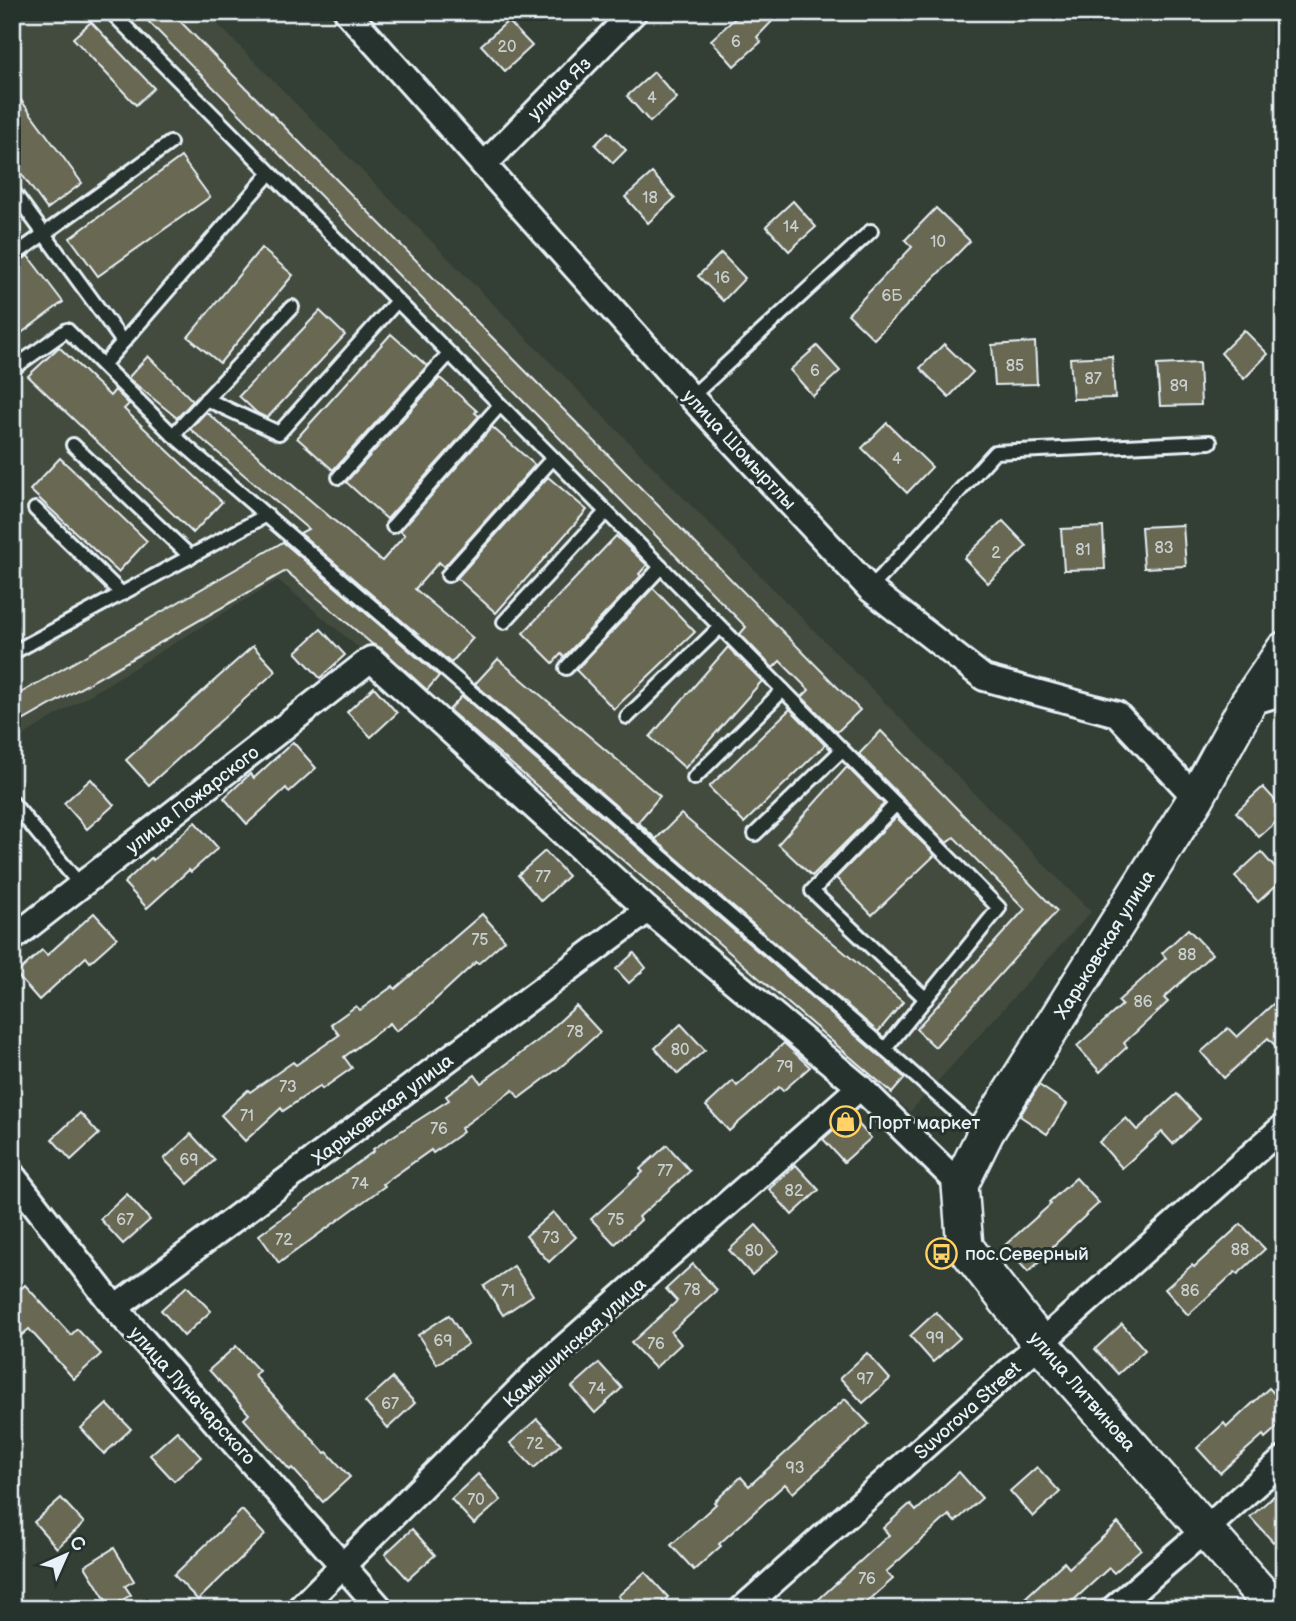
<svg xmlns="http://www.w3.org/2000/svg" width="1296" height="1621" font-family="'Balsamiq Sans',sans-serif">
	<rect width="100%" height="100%" fill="#333e34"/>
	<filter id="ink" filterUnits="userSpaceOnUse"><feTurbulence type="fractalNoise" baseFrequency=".0143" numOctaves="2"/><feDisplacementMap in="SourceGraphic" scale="14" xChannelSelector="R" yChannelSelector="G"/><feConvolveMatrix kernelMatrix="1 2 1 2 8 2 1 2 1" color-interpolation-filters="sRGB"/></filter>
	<g filter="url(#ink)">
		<polygon fill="#434b3d" points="12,12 206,12 1091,912 910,1112 278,580 16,740 12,739"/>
		<g fill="#686852" stroke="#e8f1f8" stroke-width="2">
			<polygon points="139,12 171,12 860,710 837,732 802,697 809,690 780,661 773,668 740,634 746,627"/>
			<polygon points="742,12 781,12 757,37 761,42 734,66 711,40"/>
			<polygon points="508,21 532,46 505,71 481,45"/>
			<polygon points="91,22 154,88 136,105 73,38"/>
			<polygon points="654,72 677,98 650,122 627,96"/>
			<polygon points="12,88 82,183 47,209 12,161"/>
			<polygon points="608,132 626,150 613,163 595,145"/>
			<polygon points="181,157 210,197 98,276 70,238"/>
			<polygon points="652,173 675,198 648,223 625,197"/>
			<polygon points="793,201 816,227 789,251 766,226"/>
			<polygon points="936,208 970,241 874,339 848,314 912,247 905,240"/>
			<polygon points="261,248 293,275 220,363 188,337"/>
			<polygon points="721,253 745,278 723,301 698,276"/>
			<polygon points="28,256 63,302 12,340 12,266"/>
			<polygon points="320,311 345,335 267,418 257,413 239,396"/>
			<polygon points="1244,330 1268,354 1244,379 1221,353"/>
			<polygon points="391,334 427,366 333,470 297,438"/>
			<polygon points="1035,342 1037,384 995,385 992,345"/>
			<polygon points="944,344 973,372 949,397 920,368"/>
			<polygon points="817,346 840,371 813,396 790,370"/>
			<polygon points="59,347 110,396 115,390 129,404 124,409 222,502 193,533 28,376"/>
			<polygon points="148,356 193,401 177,418 128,378"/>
			<polygon points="1112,356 1115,398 1073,399 1070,358"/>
			<polygon points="1199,363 1201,405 1160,406 1157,365"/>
			<polygon points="440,378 477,411 475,413 479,416 387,519 346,482"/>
			<polygon points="206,412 382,561 405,535 400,531 492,427 535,465 444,567 439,562 415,589 473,638 451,663 300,533 308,529 190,429"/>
			<polygon points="887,423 932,467 907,493 862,448"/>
			<polygon points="60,458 147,541 118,572 30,490"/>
			<polygon points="548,477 587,510 496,613 457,578"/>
			<polygon points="1003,521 1027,546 988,583 964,558"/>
			<polygon points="1183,525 1186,566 1144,568 1141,527"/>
			<polygon points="1103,527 1105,569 1064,570 1061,529"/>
			<polygon points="616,536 647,565 639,574 641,576 564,657 561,654 553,663 523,633"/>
			<polygon points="283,542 439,676 427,690 381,648 372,644 286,571 12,727 12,698"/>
			<polygon points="653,588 695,632 614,709 576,670"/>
			<polygon points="321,629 345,655 320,678 296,652"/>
			<polygon points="253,646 276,671 149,785 126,760"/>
			<polygon points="728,647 762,681 685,768 650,737"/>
			<polygon points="498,659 660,796 638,822 656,839 681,814 903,1002 878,1032 475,684"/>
			<polygon points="374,687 397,713 371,737 347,712"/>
			<polygon points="462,696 905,1078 892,1093 449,710"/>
			<polygon points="790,709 825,745 744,823 709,787"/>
			<polygon points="881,731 1057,911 935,1047 916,1029 1025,909 954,837 947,843 859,754"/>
			<polygon points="293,742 316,768 289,792 286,788 247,824 224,798 250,774 254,778"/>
			<polygon points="847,767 884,804 812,876 778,844"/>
			<polygon points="91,779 114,805 87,829 64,803"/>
			<polygon points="1263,787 1284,810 1284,815 1259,837 1236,812"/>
			<polygon points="896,817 935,855 872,915 836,878"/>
			<polygon points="195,822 218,848 191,872 189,870 147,908 124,883 151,858 153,860"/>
			<polygon points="545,851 568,876 541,901 518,875"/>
			<polygon points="1261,852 1284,878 1258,902 1235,876"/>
			<polygon points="94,913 117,938 90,962 86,957 39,1000 16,974 42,950 47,955"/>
			<polygon points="482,914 505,940 478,964 476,962 420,1014 396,1031 390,1023 344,1057 352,1068 322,1089 320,1086 283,1111 281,1108 245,1141 221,1115 248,1090 250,1092 293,1062 296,1065 339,1035 331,1024 356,1006 360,1010 393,986 395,989"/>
			<polygon points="1188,929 1212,954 1164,998 1168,1002 1124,1043 1127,1047 1100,1072 1077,1046 1122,1005 1118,1001 1166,958 1162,953"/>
			<polygon points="634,953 646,968 629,983 616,969"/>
			<polygon points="1284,994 1284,1055 1268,1038 1224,1078 1201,1052 1228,1028 1237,1037"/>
			<polygon points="576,1006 600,1032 563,1065 519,1098 513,1090 461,1128 463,1132 433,1153 431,1150 383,1184 385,1186 279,1263 259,1235 374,1151 373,1149 449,1100 446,1096 475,1075 481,1083 540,1039"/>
			<polygon points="681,1024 705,1050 678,1074 655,1048"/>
			<polygon points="784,1043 810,1067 783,1091 779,1087 729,1131 706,1106 733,1081 737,1086"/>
			<polygon points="1039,1085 1067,1104 1047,1134 1020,1116"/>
			<polygon points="1177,1094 1200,1119 1173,1144 1162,1132 1122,1168 1099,1142 1126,1118 1137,1130"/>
			<polygon points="80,1113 99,1134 71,1160 52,1139"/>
			<polygon points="850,1115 871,1138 844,1162 823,1139"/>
			<polygon points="191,1134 215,1160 188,1184 164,1159"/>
			<polygon points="667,1145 690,1171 639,1217 641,1220 615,1244 591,1219 643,1172 640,1169"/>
			<polygon points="796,1165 819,1190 792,1215 769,1189"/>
			<polygon points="1076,1178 1099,1203 1053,1246 1055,1248 1028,1272 1004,1246 1051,1204 1049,1202"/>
			<polygon points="127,1194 150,1220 123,1244 100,1219"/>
			<polygon points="553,1212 576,1237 549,1262 526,1236"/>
			<polygon points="1241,1224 1265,1249 1238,1274 1235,1272 1188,1315 1165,1289 1192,1265 1194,1267"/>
			<polygon points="756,1225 779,1251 752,1275 729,1250"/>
			<polygon points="693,1264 717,1290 671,1332 681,1344 655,1368 631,1343 677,1301 666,1289"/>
			<polygon points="514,1266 533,1295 503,1315 484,1286"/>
			<polygon points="25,1285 71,1335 77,1329 101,1354 74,1379 29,1329 22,1335 12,1325 12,1297"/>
			<polygon points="187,1286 211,1311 184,1336 161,1310"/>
			<polygon points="936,1312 960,1338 933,1362 910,1336"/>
			<polygon points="449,1315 468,1344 437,1364 418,1335"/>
			<polygon points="1122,1324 1145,1350 1118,1374 1095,1349"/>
			<polygon points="236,1346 259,1371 254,1375 325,1453 327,1452 350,1477 323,1502 292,1468 290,1470 244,1419 249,1414 209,1370"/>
			<polygon points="867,1353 890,1379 863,1403 840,1378"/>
			<polygon points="599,1363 622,1388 595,1413 572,1387"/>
			<polygon points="392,1378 415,1403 388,1428 365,1402"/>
			<polygon points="1269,1388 1284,1404 1284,1421 1265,1438 1263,1435 1220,1473 1197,1448 1224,1423 1227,1427"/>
			<polygon points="845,1399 869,1424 793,1493 785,1484 719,1544 721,1546 694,1570 671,1545 716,1504 714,1502 741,1477 749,1486"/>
			<polygon points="107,1404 131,1429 104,1454 81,1428"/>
			<polygon points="537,1419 561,1444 534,1468 510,1443"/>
			<polygon points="177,1431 201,1457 174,1481 150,1455"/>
			<polygon points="1037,1467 1060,1492 1033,1517 1010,1491"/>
			<polygon points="959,1472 982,1498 955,1522 949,1515 886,1572 893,1579 859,1609 808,1609 889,1535 883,1528 910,1504 916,1511"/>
			<polygon points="478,1474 501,1500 474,1524 451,1499"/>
			<polygon points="1284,1487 1284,1533 1273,1542 1250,1517"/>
			<polygon points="61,1498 84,1523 57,1548 34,1522"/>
			<polygon points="242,1510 265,1535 198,1600 174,1575"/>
			<polygon points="1118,1523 1141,1549 1114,1573 1109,1568 1064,1609 1013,1609 1064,1562 1069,1568"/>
			<polygon points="412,1529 435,1555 408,1579 385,1554"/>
			<polygon points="114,1548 134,1581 125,1586 131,1595 110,1607 85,1566"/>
			<polygon points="645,1572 668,1597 656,1609 629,1609 618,1596"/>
		</g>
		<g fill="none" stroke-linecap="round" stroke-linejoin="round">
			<defs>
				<g id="lane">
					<polyline points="111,12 999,908 885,1049"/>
					<polyline points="12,190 123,342"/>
					<polyline points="12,257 170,143"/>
					<polyline points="103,365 270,173"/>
					<polyline points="12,369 67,330 173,435 885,1049 983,1136"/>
					<polyline points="691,397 871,231"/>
					<polyline points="206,399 279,433 397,301"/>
					<polyline points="173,435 292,307"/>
					<polyline points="73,445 191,557"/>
					<polyline points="339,477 449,354"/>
					<polyline points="35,509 122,594"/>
					<polyline points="393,526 500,405"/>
					<polyline points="448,575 553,458"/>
					<polyline points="870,589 995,452 1210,442"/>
					<polyline points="504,622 606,512"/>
					<polyline points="12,653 267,515"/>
					<polyline points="566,668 661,567"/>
					<polyline points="627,717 720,627"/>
					<polyline points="694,778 783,690"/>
					<polyline points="12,802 81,886"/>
					<polyline points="896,804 812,891 926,999"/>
					<polyline points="755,834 842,750"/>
				</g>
				<g id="street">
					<polyline points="347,12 691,397 870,589 984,678 1117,714 1196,798"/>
					<polyline points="484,165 634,12"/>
					<polyline points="1248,703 1284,692"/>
					<polyline points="12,939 371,659 648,910 860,1087 960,1185"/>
					<polyline points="12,1175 115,1308 381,1609"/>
					<polyline points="115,1308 648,910"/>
					<polyline points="299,1609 544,1365 860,1087"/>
					<polyline points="742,1609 1284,1126"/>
					<polyline points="1113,1609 1205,1530 1284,1459"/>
				</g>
				<polyline id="secondary" points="1275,1609 1041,1344 965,1247 960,1185 986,1132 1196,798 1248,703 1284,650"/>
			</defs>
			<use href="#lane" stroke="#e8f1f8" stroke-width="18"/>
			<use href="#street" stroke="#e8f1f8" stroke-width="30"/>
			<use href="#secondary" stroke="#e8f1f8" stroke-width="40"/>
			<use href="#lane" stroke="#26332d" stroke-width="12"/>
			<use href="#street" stroke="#26332d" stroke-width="24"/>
			<use href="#secondary" stroke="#26332d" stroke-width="35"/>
		</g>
	</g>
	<defs>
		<symbol id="shop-ring" viewBox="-11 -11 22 22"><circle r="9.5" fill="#26332d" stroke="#ffd166" stroke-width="1.5"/><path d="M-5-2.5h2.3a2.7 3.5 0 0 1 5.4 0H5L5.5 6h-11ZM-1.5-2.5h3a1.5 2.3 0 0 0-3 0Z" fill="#ffd166"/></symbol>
		<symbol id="bus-ring" viewBox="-11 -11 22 22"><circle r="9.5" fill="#26332d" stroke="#ffd166" stroke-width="1.5"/><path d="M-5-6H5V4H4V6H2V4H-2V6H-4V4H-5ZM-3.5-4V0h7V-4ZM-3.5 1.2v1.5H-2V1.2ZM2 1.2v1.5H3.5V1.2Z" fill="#ffd166"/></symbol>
	</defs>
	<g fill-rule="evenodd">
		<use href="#shop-ring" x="828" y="1104" width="35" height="35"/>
		<use href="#bus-ring" x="924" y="1236" width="35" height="35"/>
	</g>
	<g text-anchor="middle" stroke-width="6" stroke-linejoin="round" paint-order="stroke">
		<g font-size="16" fill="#c8cfce">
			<text x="736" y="47">6</text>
			<text x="507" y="52">20</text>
			<text x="652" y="103">4</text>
			<text x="650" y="203">18</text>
			<text x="791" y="232">14</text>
			<text x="938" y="247">10</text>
			<text x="722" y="283">16</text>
			<text x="892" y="301">6Б</text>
			<text x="1015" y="371">85</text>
			<text x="815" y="376">6</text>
			<text x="1093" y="384">87</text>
			<text x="1179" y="391">89</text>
			<text x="897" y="464">4</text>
			<text x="1164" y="553">83</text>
			<text x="1083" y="555">81</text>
			<text x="996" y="558">2</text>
			<text x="543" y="882">77</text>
			<text x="480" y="945">75</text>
			<text x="1187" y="960">88</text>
			<text x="1143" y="1007">86</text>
			<text x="575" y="1037">78</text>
			<text x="680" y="1055">80</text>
			<text x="785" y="1072">79</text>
			<text x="288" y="1092">73</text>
			<text x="247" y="1121">71</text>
			<text x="439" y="1134">76</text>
			<text x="189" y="1165">69</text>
			<text x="665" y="1176">77</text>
			<text x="360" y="1189">74</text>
			<text x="794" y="1196">82</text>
			<text x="125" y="1225">67</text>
			<text x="616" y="1225">75</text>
			<text x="551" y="1243">73</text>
			<text x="284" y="1245">72</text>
			<text x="1240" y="1255">88</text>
			<text x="754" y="1256">80</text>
			<text x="692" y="1295">78</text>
			<text x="508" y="1296">71</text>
			<text x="1190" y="1296">86</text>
			<text x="935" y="1343">99</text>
			<text x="443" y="1346">69</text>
			<text x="656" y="1349">76</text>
			<text x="865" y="1384">97</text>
			<text x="597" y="1394">74</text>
			<text x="390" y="1409">67</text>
			<text x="535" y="1449">72</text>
			<text x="795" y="1473">93</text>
			<text x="476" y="1505">70</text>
			<text x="867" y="1584">76</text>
		</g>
		<g font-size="19" fill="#e8f1f8" stroke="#26332d">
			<text transform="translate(559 88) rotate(-45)" y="7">улица Яз</text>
			<text transform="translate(740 449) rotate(47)" y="7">улица Шомыртлы</text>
			<text transform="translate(192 799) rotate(-38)" y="7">улица Пожарского</text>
			<text transform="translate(1104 944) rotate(-58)" y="7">Харьковская улица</text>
			<text transform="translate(382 1109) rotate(-37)" y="7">Харьковская улица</text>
			<text transform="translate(574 1342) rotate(-42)" y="7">Камышинская улица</text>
			<text transform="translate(1083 1391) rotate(49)" y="7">улица Литвинова</text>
			<text transform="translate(193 1395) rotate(48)" y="7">улица Луначарского</text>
			<text transform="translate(967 1410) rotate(-42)" y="7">Suvorova Street</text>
		</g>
		<g font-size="19" fill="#e8f1f8" stroke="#26332d" text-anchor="start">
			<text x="868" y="1129">Порт маркет</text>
			<text x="965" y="1260">пос.Северный</text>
		</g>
	</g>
	<rect width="1296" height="1621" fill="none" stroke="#26332d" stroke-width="42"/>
	<rect x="21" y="21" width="1254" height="1579" fill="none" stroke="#e8f1f8" stroke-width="2.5" filter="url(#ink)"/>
	<g transform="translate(66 1555) rotate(45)" stroke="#26332d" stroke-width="5" paint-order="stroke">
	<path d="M0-5L12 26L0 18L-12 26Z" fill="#e8f1f8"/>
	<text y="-10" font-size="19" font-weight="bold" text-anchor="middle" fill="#e8f1f8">С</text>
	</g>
</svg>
